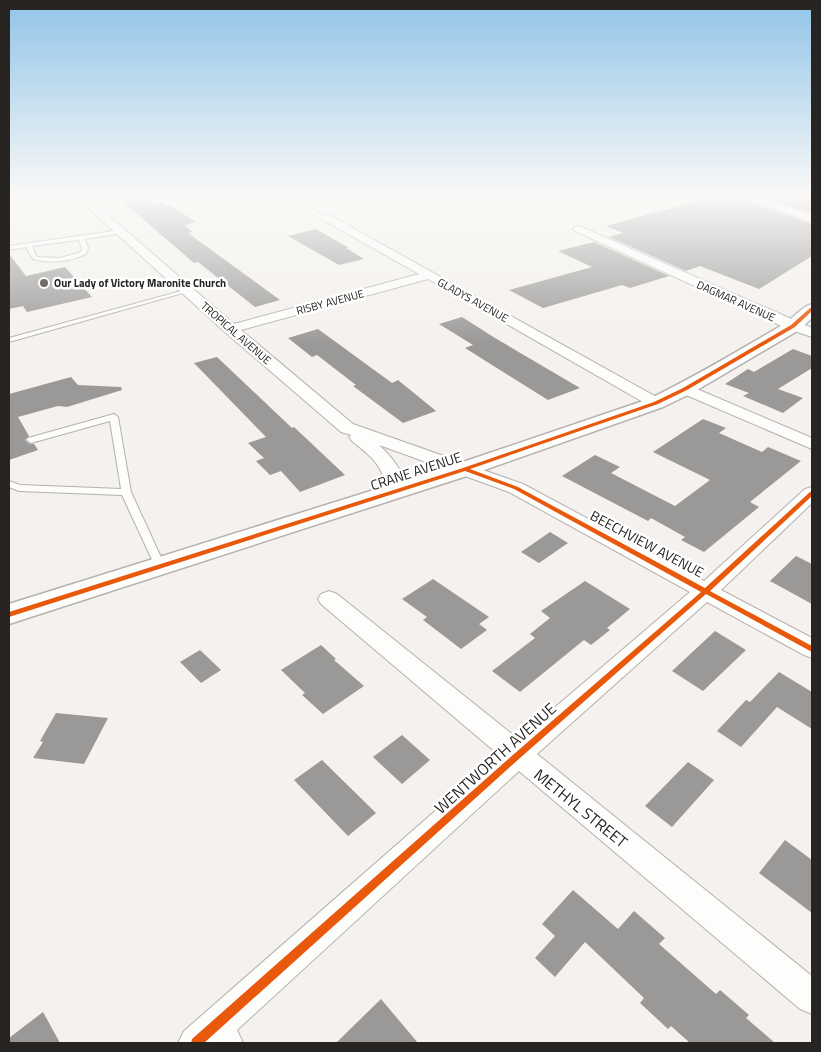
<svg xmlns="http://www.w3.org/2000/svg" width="821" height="1052" font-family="'Titillium Web',sans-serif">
	<rect width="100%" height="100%" fill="#f4f1ee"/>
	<g fill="#9b9997">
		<polygon points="712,197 742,197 744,201 812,224 812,256 759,289 700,266 686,271 609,237 623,233 606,226"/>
		<polygon points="763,197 799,197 812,201 812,213"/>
		<polygon points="147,198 155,204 161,202 166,206 170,205 196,222 184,225 193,232 188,233 280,300 255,307 198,262 194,263 123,202"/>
		<polygon points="316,229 349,248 346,248 364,259 339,265 288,236"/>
		<polygon points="594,242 669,276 630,288 622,285 543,308 509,290 592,267 558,251"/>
		<polygon points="9,254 26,276 65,267 92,297 27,312 23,306 9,309"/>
		<polygon points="462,317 495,338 580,388 548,400 465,348 473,345 439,324"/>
		<polygon points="318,329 392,383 398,380 436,411 403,423 353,386 356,385 317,355 312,357 288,338"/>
		<polygon points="793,349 812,356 812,368 778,389 803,398 783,413 743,396 749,393 725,384 748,369 754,372"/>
		<polygon points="217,357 292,428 294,427 345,475 300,492 281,471 270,475 256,461 264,458 248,443 266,437 194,363"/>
		<polygon points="71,377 78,385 121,387 122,390 67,407 58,406 18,417 29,436 25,440 30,444 34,444 38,450 9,460 9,394"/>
		<polygon points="703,419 726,428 719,433 762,452 768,447 801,461 750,502 759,507 704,552 681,540 685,537 651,518 648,521 562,476 595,455 620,467 611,473 675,506 710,480 653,452"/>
		<polygon points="550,532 568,543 539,563 521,552"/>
		<polygon points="796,556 812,564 812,604 770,581"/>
		<polygon points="433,579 489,617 479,624 487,630 461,649 423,620 427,617 402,599"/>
		<polygon points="585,581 630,609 607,628 610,630 591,645 584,640 520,692 492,671 535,638 530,634 550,618 541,611"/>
		<polygon points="715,631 746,650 703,691 672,671"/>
		<polygon points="321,645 336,659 334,660 364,686 323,714 302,695 305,693 281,670"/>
		<polygon points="200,650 221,670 201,683 180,662"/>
		<polygon points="779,672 812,692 812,729 777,707 741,747 717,731 746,700 750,702"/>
		<polygon points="56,713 108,718 84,764 33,758 43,742 40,741"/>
		<polygon points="402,735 430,760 402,784 373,757"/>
		<polygon points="322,760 376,813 348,836 294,780"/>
		<polygon points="688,762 714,780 672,827 645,806"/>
		<polygon points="785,840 812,860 812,913 759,873"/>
		<polygon points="573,890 618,929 634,911 665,938 659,944 716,994 720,990 749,1015 746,1018 775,1043 690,1043 671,1026 668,1029 640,1003 644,998 585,942 555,977 535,958 555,936 542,924"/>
		<polygon points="381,999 418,1043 336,1043"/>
		<polygon points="43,1012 60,1043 9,1043 9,1038"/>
	</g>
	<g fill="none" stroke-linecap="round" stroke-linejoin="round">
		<defs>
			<g id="service">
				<polygon points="287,197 292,197 328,218 323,219"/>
				<path d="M120 230 122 231V233L85 239 88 248 86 254C68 262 52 264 33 259L26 247 9 250V246ZM79 240 82 248 81 252 60 258 37 257 32 246Z"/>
				<polygon points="185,290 190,291 9,342 9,338"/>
				<polygon points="114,414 118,417 131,492 165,566 164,568 160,570 155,566 122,495 19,491 9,487 9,481 20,485 121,489 110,421 31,443 27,440 28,438"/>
			</g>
			<g id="minor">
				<path d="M76 197H87L234 324 419 274 320 218 325 215 331 216 662 400 664 403 662 406H650L428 279 241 330 353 424 523 484 704 581 805 489 812 487V503L721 590 812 638V658L804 655 707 602 537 754 812 976V1014L800 1009 519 771 237 1030 243 1043H178L184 1031 499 755 321 604 318 599 321 594 329 591 337 594 518 739 690 592 509 492 379 445C391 456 412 479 401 496L394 498 387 496C383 490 385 484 383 477 379 461 364 451 352 441L349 437 351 435 341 432 225 332Z"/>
				<polygon points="744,197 758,197 812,215 812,222 745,199"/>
				<polygon points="579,226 812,328 812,337 788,329 575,231 573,229 575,227"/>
				<polygon points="685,384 812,438 812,449 679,392 677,389 679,386"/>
			</g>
			<path id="tertiary" d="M812 304V318L799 330 692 393 663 407 473 474 9 624V604L457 464 649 399C695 377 740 350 784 324 794 318 801 307 812 304Z"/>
		</defs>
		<use href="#service" stroke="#b4b1af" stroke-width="2"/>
		<use href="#minor" stroke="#b4b1af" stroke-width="2"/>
		<use href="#tertiary" stroke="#b4b1af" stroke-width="3"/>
		<use href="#service" fill="#fdfdfc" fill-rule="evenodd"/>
		<use href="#minor" fill="#fdfdfc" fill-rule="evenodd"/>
		<use href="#tertiary" fill="#fdfdfc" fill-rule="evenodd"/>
		<defs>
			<polygon id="cycleway" points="810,308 812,308 812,311 795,327 687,390 658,404 470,469 518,487 705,588 810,492 812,491 812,496 710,591 812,646 812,652 706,594 520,758 204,1043 191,1043 192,1039 514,754 701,592 514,489 465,471 9,617 9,612 463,468 654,402 683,388 791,325"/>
		</defs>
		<use href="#cycleway" stroke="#fff" stroke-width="3"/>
		<use href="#cycleway" fill="#e8590c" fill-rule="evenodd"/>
	</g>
	<linearGradient id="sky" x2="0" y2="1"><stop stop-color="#91c4e8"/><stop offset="0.57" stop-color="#faf9f7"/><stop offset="1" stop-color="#faf9f7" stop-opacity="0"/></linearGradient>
	<rect width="821" height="344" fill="url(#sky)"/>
	<circle fill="#6f6c69" stroke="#fff" stroke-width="2" cx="44" cy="283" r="5"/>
	<g text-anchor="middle" stroke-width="5" stroke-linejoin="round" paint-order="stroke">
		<g font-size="11" font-weight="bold" fill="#282422" stroke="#fff" text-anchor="start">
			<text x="54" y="287">Our Lady of Victory Maronite Church</text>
		</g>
		<g font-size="11" fill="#282422" stroke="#fff">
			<text transform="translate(473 300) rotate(29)" y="4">GLADYS AVENUE</text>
			<text transform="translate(736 301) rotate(24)" y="4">DAGMAR AVENUE</text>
			<text transform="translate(330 302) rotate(-15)" y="4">RISBY AVENUE</text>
			<text transform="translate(236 333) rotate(41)" y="4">TROPICAL AVENUE</text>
		</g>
		<g font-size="14" fill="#282422" stroke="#fff">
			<text transform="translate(416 471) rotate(-18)" y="5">CRANE AVENUE</text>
			<text transform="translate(647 544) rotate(28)" y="5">BEECHVIEW AVENUE</text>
		</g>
		<g font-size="16" fill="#282422" stroke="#fff">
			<text transform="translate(495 758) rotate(-42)" y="6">WENTWORTH AVENUE</text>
			<text transform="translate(581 808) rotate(39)" y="6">METHYL STREET</text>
		</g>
	</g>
	<rect width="821" height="1052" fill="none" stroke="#282422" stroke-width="20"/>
</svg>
